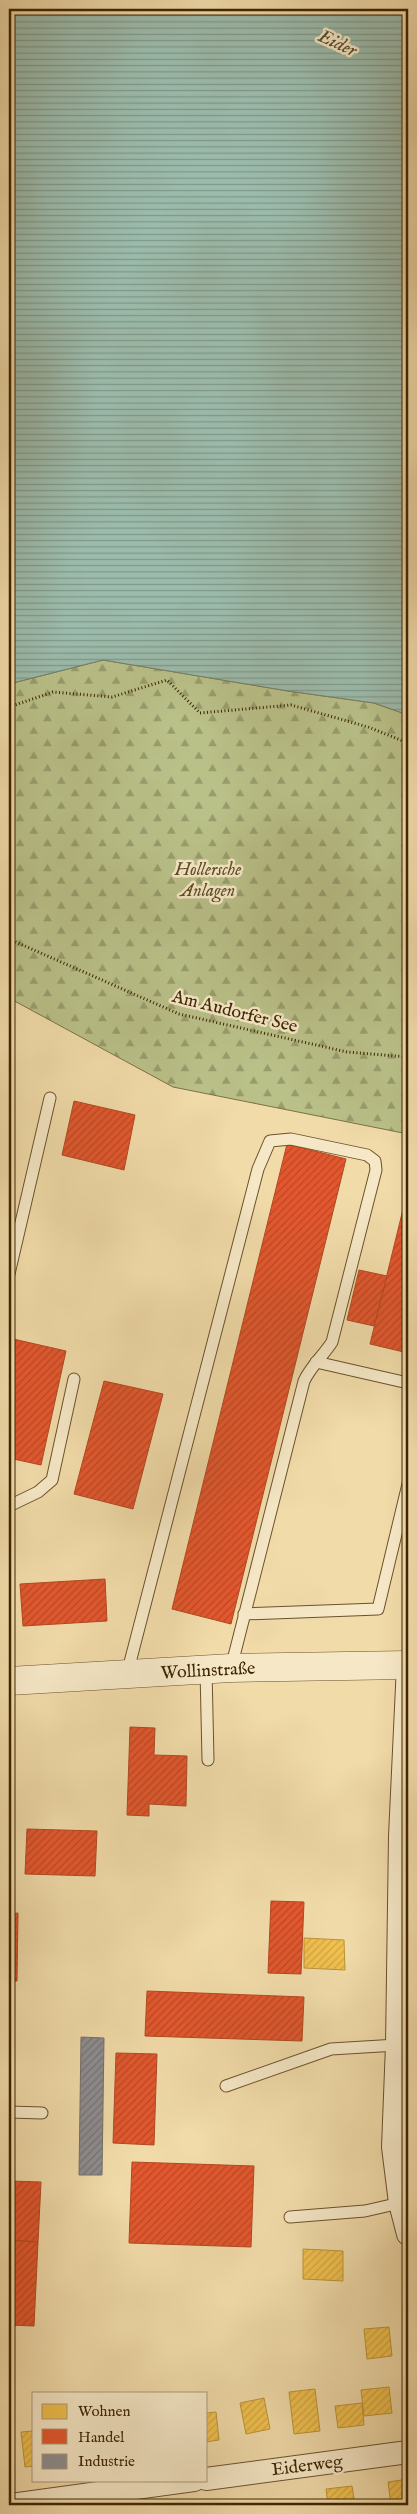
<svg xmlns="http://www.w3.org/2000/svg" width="417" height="2514" font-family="'IM FELL English',serif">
	<defs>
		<pattern id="forest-firs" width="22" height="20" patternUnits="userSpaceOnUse" patternTransform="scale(1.25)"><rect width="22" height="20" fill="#b9c088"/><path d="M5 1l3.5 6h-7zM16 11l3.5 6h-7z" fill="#989c6d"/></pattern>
		<pattern id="water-rules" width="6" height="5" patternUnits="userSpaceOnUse" patternTransform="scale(1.25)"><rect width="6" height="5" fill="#9bbbac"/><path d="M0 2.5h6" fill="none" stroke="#80988a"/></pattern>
		<pattern id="homes-hatch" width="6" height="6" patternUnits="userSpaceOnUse" patternTransform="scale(1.25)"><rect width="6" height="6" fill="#f2c14e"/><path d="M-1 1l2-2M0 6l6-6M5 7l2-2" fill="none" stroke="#d0a642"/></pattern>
		<pattern id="shops-hatch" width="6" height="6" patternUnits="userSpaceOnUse" patternTransform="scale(1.25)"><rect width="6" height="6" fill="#e4572e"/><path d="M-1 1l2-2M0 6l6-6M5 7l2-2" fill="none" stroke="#ba4825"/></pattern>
		<pattern id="industry-hatch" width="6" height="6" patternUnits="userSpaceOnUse" patternTransform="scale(1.25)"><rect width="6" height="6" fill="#8d8d92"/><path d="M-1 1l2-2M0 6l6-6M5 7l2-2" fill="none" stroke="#747375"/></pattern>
	</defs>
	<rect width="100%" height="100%" fill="#f1dba9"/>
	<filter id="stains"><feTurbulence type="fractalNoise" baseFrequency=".004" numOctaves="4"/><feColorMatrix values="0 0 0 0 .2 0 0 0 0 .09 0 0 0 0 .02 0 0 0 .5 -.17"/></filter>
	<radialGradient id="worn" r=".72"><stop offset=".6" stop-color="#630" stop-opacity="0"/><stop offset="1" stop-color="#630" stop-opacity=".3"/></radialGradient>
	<polygon fill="url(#forest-firs)" stroke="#7b7245" points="103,660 288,691 374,703 408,715 408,1134 173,1087 9,998 9,684"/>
	<polygon fill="url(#water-rules)" stroke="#757f68" points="9,9 408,9 408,715 374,703 288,691 103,660 9,684"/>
	<g fill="url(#homes-hatch)" stroke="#bc9237">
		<polygon points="304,1938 344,1940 345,1970 304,1968"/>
		<polygon points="303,2249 343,2251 343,2281 303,2279"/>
		<polygon points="389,2327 392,2356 367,2359 364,2329"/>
		<polygon points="389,2387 392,2413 364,2416 361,2390"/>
		<polygon points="315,2389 320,2431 294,2434 289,2392"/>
		<polygon points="264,2398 270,2429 246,2434 240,2403"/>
		<polygon points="362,2403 364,2425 338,2428 335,2406"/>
		<polygon points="216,2412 219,2440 206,2442 206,2413"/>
		<polygon points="34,2431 34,2466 25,2467 21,2432"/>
		<polygon points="408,2479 408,2505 391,2505 388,2482"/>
		<polygon points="352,2486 355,2505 328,2505 326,2489"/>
		<polygon points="291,2500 291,2505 262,2505 262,2504"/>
	</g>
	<g fill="url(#shops-hatch)" stroke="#b24821">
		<polygon points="74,1101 135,1115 124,1170 62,1155"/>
		<polygon points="287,1144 346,1159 231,1624 172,1609"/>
		<polygon points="408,1189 408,1353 370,1344"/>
		<polygon points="359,1270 387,1276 374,1326 347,1320"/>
		<polygon points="9,1338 66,1351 41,1465 9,1458"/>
		<polygon points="104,1381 163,1394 133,1509 74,1494"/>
		<polygon points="105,1579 107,1621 23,1626 20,1584"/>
		<polygon points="130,1727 155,1728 154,1755 187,1756 186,1806 149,1804 149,1816 127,1815"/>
		<polygon points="27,1829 97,1831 95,1876 25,1874"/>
		<polygon points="271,1901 304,1902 301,1974 268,1973"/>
		<polygon points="18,1913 17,1981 9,1981 9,1914"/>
		<polygon points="147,1991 304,1997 302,2041 145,2036"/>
		<polygon points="116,2053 157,2054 154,2145 113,2143"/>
		<polygon points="132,2162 254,2166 251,2247 129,2243"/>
		<polygon points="9,2181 41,2182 38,2242 9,2240"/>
		<polygon points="9,2240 38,2242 34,2326 9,2325"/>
	</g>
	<polygon fill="url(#industry-hatch)" stroke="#756e67" points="81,2037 104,2038 102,2175 79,2175"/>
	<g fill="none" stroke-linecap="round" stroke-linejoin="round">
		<defs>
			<g id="service">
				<polyline points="9,1274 50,1098"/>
				<polyline points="316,1362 408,1383"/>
				<polyline points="9,1506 38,1492 52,1480 74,1379"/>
				<polyline points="244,1614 378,1609 408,1484"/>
				<polyline points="206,1670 208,1760"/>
				<path d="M127 1674 258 1169 270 1141 291 1139 367 1155 375 1161 376 1170 332 1342C323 1356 311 1366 304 1381L231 1668"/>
				<polyline points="226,2086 331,2049 397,2045"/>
				<polyline points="9,2112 42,2113"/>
				<polyline points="290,2217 365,2211 400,2203"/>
			</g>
			<g id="minor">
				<polyline points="408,1665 400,1836 397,2045 393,2147 400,2203 408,2234"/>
				<polyline points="206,2479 408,2452"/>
				<polyline points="11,2505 194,2480"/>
			</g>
			<polyline id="tertiary" points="9,1681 231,1668 408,1665"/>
		</defs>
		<use href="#service" stroke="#6a522c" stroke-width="13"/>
		<use href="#minor" stroke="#6a522c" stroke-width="24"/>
		<use href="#tertiary" stroke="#6a522c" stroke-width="29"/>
		<g stroke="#3d2502" stroke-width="3" stroke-dasharray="1 2.5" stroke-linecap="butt">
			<polyline points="9,707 53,692 112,697 167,680 200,713 291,705 368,727 408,743"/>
			<polyline points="9,939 179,1014 347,1052 408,1057"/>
		</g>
		<use href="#service" stroke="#f6e8c7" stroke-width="11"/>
		<use href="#minor" stroke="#f6e8c7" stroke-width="22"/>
		<use href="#tertiary" stroke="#f6e8c7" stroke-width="28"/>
	</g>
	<g text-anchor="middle" stroke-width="5" stroke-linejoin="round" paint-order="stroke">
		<g font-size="18" font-style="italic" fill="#5c4c24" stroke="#f6e8c7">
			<text x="208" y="875">Hollersche<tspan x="208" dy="21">Anlagen</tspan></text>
		</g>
		<g font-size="18" fill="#3d2502" stroke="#f6e8c7">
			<text transform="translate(235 1011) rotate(14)" y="6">Am Audorfer See</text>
			<text transform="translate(208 1670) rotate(-3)" y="6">Wollinstraße</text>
			<text transform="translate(307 2465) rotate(-7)" y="6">Eiderweg</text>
		</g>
		<g font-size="19" font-style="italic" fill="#544a2c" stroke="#f6e8c7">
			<text transform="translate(338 42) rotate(25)" y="7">Eider</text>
		</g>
	</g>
	<rect width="417" height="2514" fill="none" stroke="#f1dba9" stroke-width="30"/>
	<rect x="10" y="10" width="397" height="2494" fill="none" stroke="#3d2502" stroke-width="2.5"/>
	<rect x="15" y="15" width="387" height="2484" fill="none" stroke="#3d2502"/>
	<rect x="32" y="2392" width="175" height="90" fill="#f6e8c7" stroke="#ac9a78"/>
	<rect x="42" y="2404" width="25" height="15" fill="#f2c14e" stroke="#ac9a78"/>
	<text x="78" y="2416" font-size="15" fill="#3d2502">Wohnen</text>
	<rect x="42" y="2429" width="25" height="15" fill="#e4572e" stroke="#ac9a78"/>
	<text x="78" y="2442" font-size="15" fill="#3d2502">Handel</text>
	<rect x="42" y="2454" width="25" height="15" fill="#8d8d92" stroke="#ac9a78"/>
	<text x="78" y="2466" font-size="15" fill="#3d2502">Industrie</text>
	<rect width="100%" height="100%" filter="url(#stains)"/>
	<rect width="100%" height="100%" fill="url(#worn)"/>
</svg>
